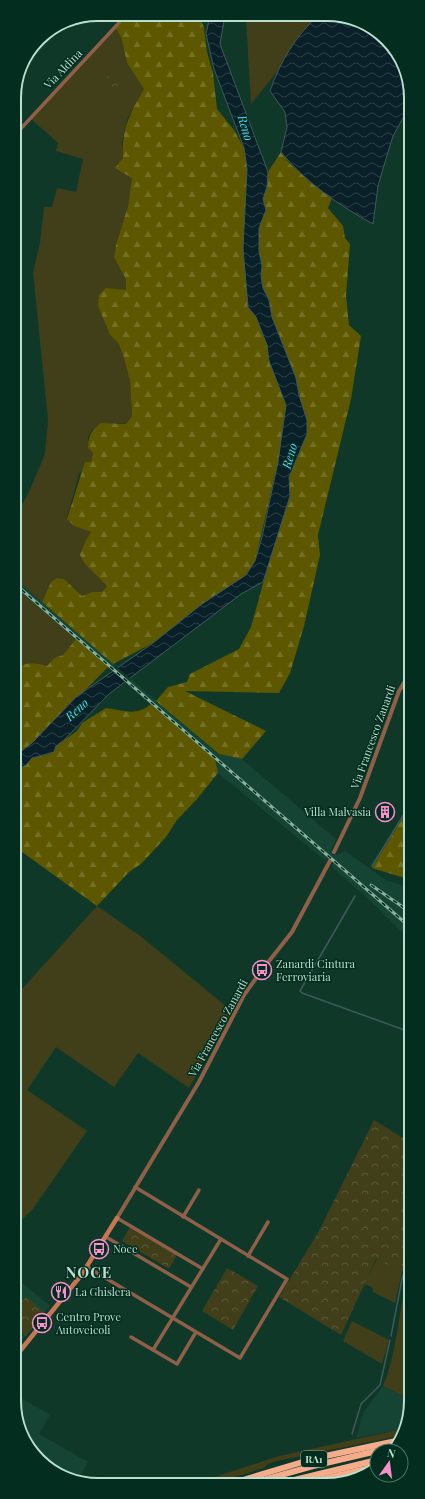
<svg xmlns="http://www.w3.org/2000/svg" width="425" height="1499" font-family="'Playfair Display',serif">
	<defs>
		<pattern id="forest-firs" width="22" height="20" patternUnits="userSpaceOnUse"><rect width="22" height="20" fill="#5d5800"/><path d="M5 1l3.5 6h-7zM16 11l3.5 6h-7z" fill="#727024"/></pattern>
		<pattern id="park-crowns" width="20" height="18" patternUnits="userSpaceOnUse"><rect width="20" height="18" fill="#413e1a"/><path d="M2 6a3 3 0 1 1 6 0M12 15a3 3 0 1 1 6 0" fill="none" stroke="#5a593a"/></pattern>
		<pattern id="water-waves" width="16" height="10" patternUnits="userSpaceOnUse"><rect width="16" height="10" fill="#0a2029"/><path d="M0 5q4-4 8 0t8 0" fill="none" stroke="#2c4047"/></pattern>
	</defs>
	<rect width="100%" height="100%" fill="#0f3829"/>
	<g fill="#154434">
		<polygon points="15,579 218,754 242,759 336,839 331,850 337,855 345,851 386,880 403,886 410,891 410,940 377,907 332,867 334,861 328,856 326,861 218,773 215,759 15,587"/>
		<polygon points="15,1277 50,1306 15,1349"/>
		<polygon points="383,1386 411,1400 411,1407 402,1429 356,1438 363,1413"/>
		<polygon points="16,1395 50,1415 39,1434 88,1462 77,1481 38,1460 16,1417"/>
	</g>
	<g fill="#413e1a">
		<polygon points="253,15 322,16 251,104 246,19"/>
		<polygon points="115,27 121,37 127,63 144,89 128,117 122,141 123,158 132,178 128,206 116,245 114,256 126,279 126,290 98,306 110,335 119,344 124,358 130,381 132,416 126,424 118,423 92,430 88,437 88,448 93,453 91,462 79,474 67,518 74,526 92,532 85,543 85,564 107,586 102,592 92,592 82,596 64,579 51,582 42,602 15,579 15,518 29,492 45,454 48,420 33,272 40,243 44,207 52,207 57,188 76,192 83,159 56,151 58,143 30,118"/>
		<path d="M15 587 76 639 63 655 54 658 47 666C35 662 25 662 15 669Z"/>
		<polygon points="97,906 139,935 232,1011 189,1088 138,1053 114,1087 56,1047 27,1090 87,1131 32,1210 15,1226 15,985 22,989"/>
		<polygon points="377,1259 402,1272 395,1303 373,1292 372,1287 364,1284"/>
		<path d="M411 1264V1400L383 1386C399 1348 398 1304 411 1264Z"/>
		<polygon points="352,1321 389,1340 382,1364 343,1341"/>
		<polygon points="402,1429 399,1436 277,1461 268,1464 264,1468 215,1483 196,1483 279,1456"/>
	</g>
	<g fill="url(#forest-firs)">
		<path d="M125 14 199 15 204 28 207 52 213 73 217 109 234 130 244 148 247 169 243 248 248 307 256 317 267 345 269 361 286 405 278 462 255 561 246 575 202 604 153 643 113 664 42 602 51 582 57 578 64 579 82 596 92 592H102L107 586 85 564 80 555 85 542 91 532 74 526 67 519 85 462H91L93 453 88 448C88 436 91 431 101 423L126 424 132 416 130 381 124 358 119 344 110 335 98 306 99 295 106 288 126 290V279L114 257 116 245 128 206 132 178 115 168 123 158C121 129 130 113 144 89L127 63 121 37 115 27Z"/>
		<polygon points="281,152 290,164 332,198 328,208 343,226 345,238 350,244 346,296 349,325 361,336 351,399 318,535 320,555 304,626 290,673 279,693 185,691 266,731 242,759 219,754 156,701 168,687 187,682 190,674 239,649 251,627 269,562 290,496 289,477 307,434 296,378 272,317 269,300 263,288 261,276 262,266 259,251 259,228 266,210 263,199 267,187 268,172"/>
		<path d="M76 639 108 667 32 744 15 756V669C25 662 35 662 47 666L54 658 63 655Z"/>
		<path d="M151 704 215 759 218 773 197 799 177 820 166 837 141 864 129 872 97 906 15 847V771L26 765 32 758 50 754 56 746 77 731 82 723 106 708C124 710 136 717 151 704Z"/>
		<polygon points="410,806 410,878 408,879 372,868"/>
	</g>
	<g fill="url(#park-crowns)">
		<polygon points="113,68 115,70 113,78 118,86 116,89 101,87"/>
		<polygon points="374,1120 411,1143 411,1247 402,1272 376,1259 341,1335 279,1297 319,1231"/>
		<polygon points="130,1227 177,1255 169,1269 122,1241"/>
		<polygon points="227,1268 258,1286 233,1330 202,1311"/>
		<polygon points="26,1297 45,1313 26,1336 15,1327 15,1309"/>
	</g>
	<g fill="url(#water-waves)" stroke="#3f595b">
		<polygon points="210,15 228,15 224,21 220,44 268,172 267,187 263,199 266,210 259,228 259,251 262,266 261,276 263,288 269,300 272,317 296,378 299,395 307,420 307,434 289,477 290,496 263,582 241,594 109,694 64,740 56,746 54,752 32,758 26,765 15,771 15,756 32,743 76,697 153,643 202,604 246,575 255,561 262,537 278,462 286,405 269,361 267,345 256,317 248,307 243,248 247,169 244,148 214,69 206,34"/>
		<path d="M319 15 344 16 387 39 409 82V107L393 136 385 162 378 186 373 224C340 206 305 182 281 152L287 127 285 112 270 91C280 62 296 35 319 15Z"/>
	</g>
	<polygon fill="#0f3829" points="116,666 131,679 126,683 111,670"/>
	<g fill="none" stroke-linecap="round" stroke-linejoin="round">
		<g stroke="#3f595b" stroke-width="1.5">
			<polyline points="372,866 406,811"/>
			<polyline points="355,896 300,991 302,993 410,1032"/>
			<polyline points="391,1336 402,1279 411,1251"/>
			<polyline points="352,1434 361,1404 380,1385 390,1340"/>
			<polyline points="336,1483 337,1481"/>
		</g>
		<g stroke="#8f5f48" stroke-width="3.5">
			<polyline points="14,136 117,25 125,14"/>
			<polyline points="183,1217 199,1190"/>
			<polyline points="117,1218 203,1269"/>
			<polyline points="106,1237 191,1287"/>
			<polyline points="248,1256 268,1222"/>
			<polyline points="87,1267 240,1358 287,1279 135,1187"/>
			<polyline points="131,1337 177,1364 196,1332"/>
			<polyline points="153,1350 221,1239"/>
		</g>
		<g stroke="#8f5f48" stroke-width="4">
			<polyline points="334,852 360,798 399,691 410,673"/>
			<polyline points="117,1218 199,1082 244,995 262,970 292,932 331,859"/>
		</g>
		<polyline stroke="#c57753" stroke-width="4.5" points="16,1356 82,1274 117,1218"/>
		<g stroke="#f5ac8b" stroke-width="6">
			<polyline points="380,1451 393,1449"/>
			<polyline points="233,1483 316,1458 396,1441"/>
			<polyline points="253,1483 313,1466 377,1451"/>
			<polyline points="282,1483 377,1460"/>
			<polyline points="306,1483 370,1468"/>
		</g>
		<defs>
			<g id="rail">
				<polyline points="15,584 410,927"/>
				<polyline points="371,885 410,912"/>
			</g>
		</defs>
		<use href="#rail" stroke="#89af9f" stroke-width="3"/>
		<use href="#rail" stroke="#032d1f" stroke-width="1.5" stroke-dasharray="4.5" stroke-linecap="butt"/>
	</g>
	<defs>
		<symbol id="building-ring" viewBox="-11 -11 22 22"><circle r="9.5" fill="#032d1f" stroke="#f890cb" stroke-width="1.5"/><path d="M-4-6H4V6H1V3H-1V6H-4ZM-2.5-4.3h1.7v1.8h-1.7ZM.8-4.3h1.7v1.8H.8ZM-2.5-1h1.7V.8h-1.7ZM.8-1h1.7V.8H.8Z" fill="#f890cb"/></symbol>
		<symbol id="bus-ring" viewBox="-11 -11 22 22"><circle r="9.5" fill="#032d1f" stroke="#f890cb" stroke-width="1.5"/><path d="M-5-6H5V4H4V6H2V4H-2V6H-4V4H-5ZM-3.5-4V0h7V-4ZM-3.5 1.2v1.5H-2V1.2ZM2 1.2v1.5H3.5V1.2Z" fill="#f890cb"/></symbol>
		<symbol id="restaurant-ring" viewBox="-11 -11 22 22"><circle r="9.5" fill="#032d1f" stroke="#f890cb" stroke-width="1.5"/><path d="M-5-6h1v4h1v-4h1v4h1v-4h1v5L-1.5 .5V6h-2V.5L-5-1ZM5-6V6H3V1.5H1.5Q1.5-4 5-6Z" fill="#f890cb"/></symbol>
	</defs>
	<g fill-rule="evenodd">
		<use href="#building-ring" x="374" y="801" width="22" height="22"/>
		<use href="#bus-ring" x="251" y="959" width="22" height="22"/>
		<use href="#bus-ring" x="88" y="1238" width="22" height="22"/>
		<use href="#restaurant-ring" x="50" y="1281" width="22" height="22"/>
		<use href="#bus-ring" x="31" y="1312" width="22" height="22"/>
	</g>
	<g text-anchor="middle" stroke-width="3" stroke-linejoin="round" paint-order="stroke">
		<rect fill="#032d1f" stroke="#84aa9a" stroke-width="1" x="301" y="1451" width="26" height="16" rx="3"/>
		<g font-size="10" font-weight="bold" fill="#bbdfcf">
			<text x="314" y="1463">RA1</text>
		</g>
		<g font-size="11" fill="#bbdfcf" stroke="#032d1f">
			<text transform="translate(63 69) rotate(-46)" y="4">Via Aldina</text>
			<text transform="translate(373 737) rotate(-70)" y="4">Via Francesco Zanardi</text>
			<text transform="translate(218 1028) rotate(-61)" y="4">Via Francesco Zanardi</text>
		</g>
		<g font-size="11" fill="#bbdfcf" stroke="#032d1f" text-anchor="start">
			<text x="371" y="816" text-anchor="end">Villa Malvasia</text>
			<text x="276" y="968">Zanardi Cintura<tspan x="276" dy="13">Ferroviaria</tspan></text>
			<text x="113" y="1253">Noce</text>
			<text x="75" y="1296">La Ghislera</text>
			<text x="56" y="1321">Centro Prove<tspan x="56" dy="13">Autoveicoli</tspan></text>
		</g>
		<g font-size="12" font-style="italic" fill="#61cef7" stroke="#032d1f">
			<text transform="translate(245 128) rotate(73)" y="4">Reno</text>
			<text transform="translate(290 456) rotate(-74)" y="4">Reno</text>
			<text transform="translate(77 710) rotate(-42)" y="4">Reno</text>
		</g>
		<g font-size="15" font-weight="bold" letter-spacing="1" fill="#bbdfcf" stroke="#032d1f">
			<text x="89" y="1278">NOCE</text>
		</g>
	</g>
	<path d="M0 0H425V1499H0ZM98 21H327A77 77 0 0 1 404 98V1401A77 77 0 0 1 327 1478H98A77 77 0 0 1 21 1401V98A77 77 0 0 1 98 21Z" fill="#032d1f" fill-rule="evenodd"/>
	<path fill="none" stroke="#bbdfcf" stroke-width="2" d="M98 21H327A77 77 0 0 1 404 98V1401A77 77 0 0 1 327 1478H98A77 77 0 0 1 21 1401V98A77 77 0 0 1 98 21Z"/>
	<g transform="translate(389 1463) rotate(14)"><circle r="19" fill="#032d1f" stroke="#4d7465"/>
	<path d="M0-3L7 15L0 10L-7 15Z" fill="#f890cb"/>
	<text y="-6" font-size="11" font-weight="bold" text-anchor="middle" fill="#bbdfcf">N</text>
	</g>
</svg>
